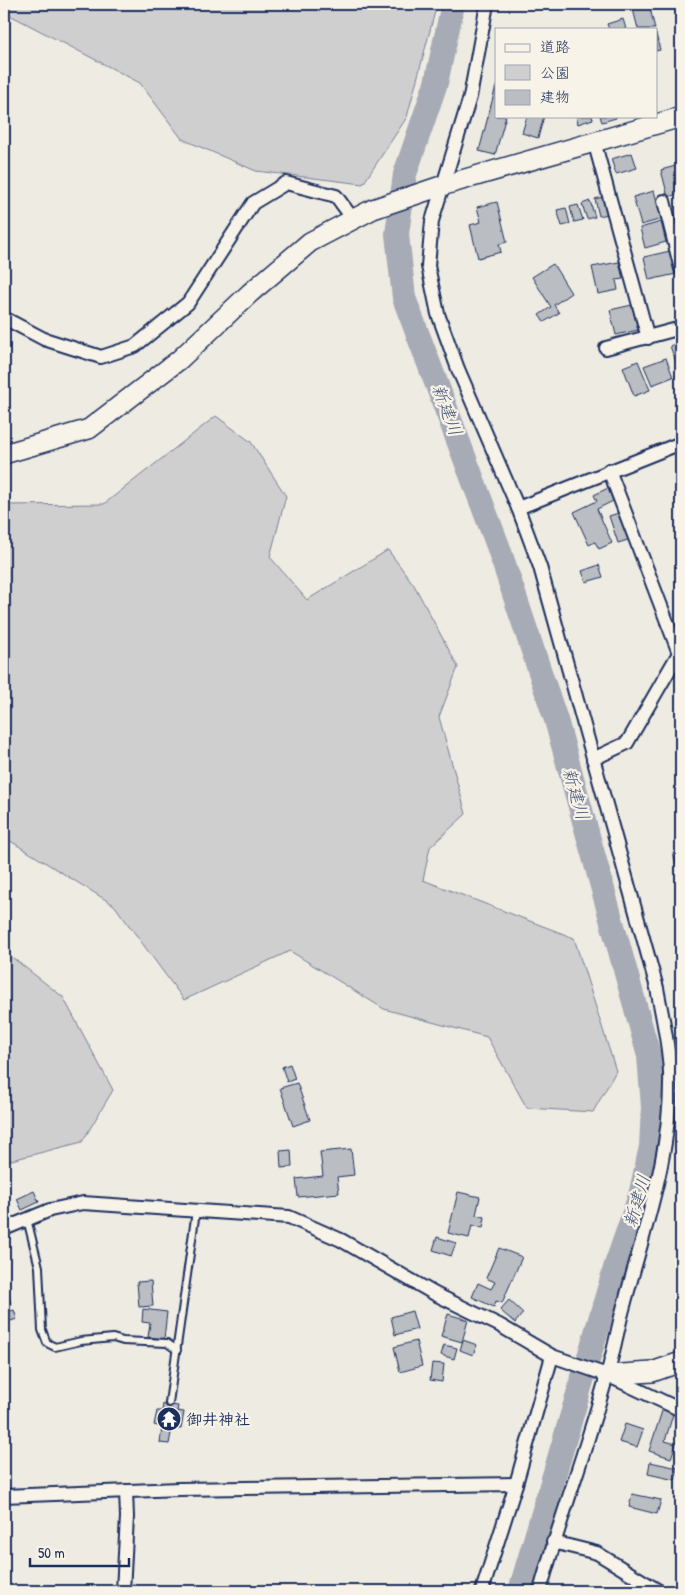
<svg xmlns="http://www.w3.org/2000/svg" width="685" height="1595" font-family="'Patrick Hand','Klee One',sans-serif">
	<rect width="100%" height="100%" fill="#eeebe2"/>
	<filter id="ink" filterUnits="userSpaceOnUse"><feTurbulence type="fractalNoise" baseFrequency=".02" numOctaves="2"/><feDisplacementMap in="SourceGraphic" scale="10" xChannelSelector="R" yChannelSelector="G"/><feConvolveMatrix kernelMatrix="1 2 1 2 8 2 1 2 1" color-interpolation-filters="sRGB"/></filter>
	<g filter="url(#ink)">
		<g fill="#cfcfcf" stroke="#757f96">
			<polygon points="4,4 437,4 407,117 363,184 256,171 182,139 140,83 4,12"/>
			<polygon points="216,416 251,442 286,496 270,557 307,600 388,550 414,585 458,667 439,717 466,814 430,847 423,880 574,938 616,1071 593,1112 527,1108 487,1037 384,1009 290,951 184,1000 114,905 4,837 4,505 104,504"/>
			<polygon points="4,951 63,997 113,1090 82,1142 4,1162"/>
		</g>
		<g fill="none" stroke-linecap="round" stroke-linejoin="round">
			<polyline stroke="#a6abb5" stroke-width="24" points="453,4 436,83 405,174 397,234 404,298 498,546 556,720 649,1056 653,1107 651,1147 640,1196 616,1265 520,1591"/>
		</g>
		<g fill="#babdc2" stroke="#1b2f5e">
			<polygon points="649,4 655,29 638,29 632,5"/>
			<polygon points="623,19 626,29 609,29 607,24"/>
			<polygon points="656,34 660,50 656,51"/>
			<polygon points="496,86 496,116 506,116 495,155 479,151"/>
			<polygon points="527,116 544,116 538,138 522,133"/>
			<polygon points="576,116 592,116 593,119 578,124"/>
			<polygon points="600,116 616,116 616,118 602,122"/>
			<polygon points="632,153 637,168 616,174 611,159"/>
			<polygon points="679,165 681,193 668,197 661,170"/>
			<polygon points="654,191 662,219 641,225 633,197"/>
			<polygon points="603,197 608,214 599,216 595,199"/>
			<polygon points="590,201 595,217 587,219 582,204"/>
			<polygon points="497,202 507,242 499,244 501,252 478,258 470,225 481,222 477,207"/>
			<polygon points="578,205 583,220 574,222 570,207"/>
			<polygon points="566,208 570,224 562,226 557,210"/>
			<polygon points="661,222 666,242 645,248 640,228"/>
			<polygon points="670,251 676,274 649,280 644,257"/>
			<polygon points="619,262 623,279 616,280 618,290 598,294 592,267"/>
			<polygon points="553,264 571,293 554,305 559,313 544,322 539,315 551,307 532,277"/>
			<polygon points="632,305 638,330 616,335 610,310"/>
			<polygon points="681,341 681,373 680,373 670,346"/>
			<polygon points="666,358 673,377 652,385 644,366"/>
			<polygon points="638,361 650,390 634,396 623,367"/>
			<polygon points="681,416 681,429 677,417"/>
			<polygon points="608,488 613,501 597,509 612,543 599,549 595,542 589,545 574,512 597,501 594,495"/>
			<polygon points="622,512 631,539 618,543 609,516"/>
			<polygon points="599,565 603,577 586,582 582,571"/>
			<polygon points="681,851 681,863 676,864 673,853"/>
			<polygon points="290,1064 295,1079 287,1082 282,1067"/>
			<polygon points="297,1083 310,1120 293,1126 280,1088"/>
			<polygon points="351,1149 354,1175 337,1177 339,1193 298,1197 296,1179 323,1176 320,1152"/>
			<polygon points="291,1150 292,1167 281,1168 280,1151"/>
			<polygon points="34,1191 39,1202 22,1210 17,1199"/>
			<polygon points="458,1192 480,1197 476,1215 485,1217 483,1228 472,1225 469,1238 448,1233"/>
			<polygon points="437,1237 456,1243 451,1256 433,1250"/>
			<polygon points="499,1248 522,1257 502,1303 496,1301 494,1307 472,1297 478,1283 491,1289 495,1282 486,1278"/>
			<polygon points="4,1271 11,1305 4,1306"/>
			<polygon points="151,1281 153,1306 139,1307 137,1282"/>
			<polygon points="509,1300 523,1313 515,1323 500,1310"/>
			<polygon points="143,1309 167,1312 164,1339 148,1337 150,1323 142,1322"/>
			<polygon points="14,1310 17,1319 4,1323 4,1313"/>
			<polygon points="412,1311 417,1329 395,1335 391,1317"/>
			<polygon points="448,1314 468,1320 462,1342 441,1336"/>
			<polygon points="463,1340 477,1345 473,1355 460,1350"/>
			<polygon points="416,1341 422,1366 400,1372 394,1347"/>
			<polygon points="444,1345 457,1348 454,1359 441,1355"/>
			<polygon points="432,1363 444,1364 442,1382 430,1380"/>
			<polygon points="163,1404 178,1406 177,1411 184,1412 181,1429 172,1428 169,1444 160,1443 162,1427 154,1425 157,1411 162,1411"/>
			<polygon points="663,1408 674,1411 665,1441 676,1444 671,1458 649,1451"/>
			<polygon points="625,1424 643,1430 637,1447 619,1442"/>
			<polygon points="650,1462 678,1468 675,1480 648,1474"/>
			<polygon points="632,1494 661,1500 657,1514 629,1507"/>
			<polygon points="681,1495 681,1511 677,1510"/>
			<polygon points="679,1584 681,1591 674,1591"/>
		</g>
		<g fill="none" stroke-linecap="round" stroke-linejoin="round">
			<defs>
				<g id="lane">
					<polyline points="27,1219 39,1267 42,1330 47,1343 55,1347 81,1341 113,1338 123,1341 167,1343 177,1350"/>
					<polyline points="169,1403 196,1211"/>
				</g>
				<g id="street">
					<path d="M487 4 470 97 432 221 428 266 438 314 458 369 518 508 540 567 657 988C662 1016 669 1044 670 1073 672 1153 645 1226 625 1302 618 1326 614 1351 607 1375 587 1448 560 1518 540 1591"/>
					<polyline points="594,141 648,338"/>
					<polyline points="664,201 681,269"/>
					<polyline points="4,318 44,339 101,357 135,346 188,303 253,203 286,183 336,196 353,219"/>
					<polyline points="606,348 681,328"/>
					<polyline points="518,508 681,443"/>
					<polyline points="593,759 627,743 679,653 609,470"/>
					<polyline points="4,1229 50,1210 83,1203 289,1217 341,1240 435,1294 499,1325 552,1356 607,1375 681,1410"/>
					<polyline points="4,1496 179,1489 516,1484"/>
					<polyline points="553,1542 597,1553 659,1591"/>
					<polyline points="123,1591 127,1517 126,1491"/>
					<polyline points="482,1591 516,1484 552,1356"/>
				</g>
				<g id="secondary">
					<polyline points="4,454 89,429 179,360 250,293 310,242 373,209 441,186 681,117"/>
					<polyline points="607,1375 652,1372 681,1362"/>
				</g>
			</defs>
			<use href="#lane" stroke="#1b2f5e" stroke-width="10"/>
			<use href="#street" stroke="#1b2f5e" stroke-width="16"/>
			<use href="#secondary" stroke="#1b2f5e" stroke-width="22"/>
			<use href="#lane" stroke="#f7f3e8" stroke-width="6"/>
			<use href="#street" stroke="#f7f3e8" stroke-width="12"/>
			<use href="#secondary" stroke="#f7f3e8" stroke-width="19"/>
		</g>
	</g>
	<defs>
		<symbol id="temple-disc" viewBox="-11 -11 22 22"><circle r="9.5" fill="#1b2f5e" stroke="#f7f3e8"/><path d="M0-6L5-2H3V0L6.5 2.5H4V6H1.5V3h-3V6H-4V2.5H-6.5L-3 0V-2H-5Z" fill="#fff"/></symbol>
	</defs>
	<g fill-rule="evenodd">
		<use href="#temple-disc" x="155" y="1405" width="28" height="28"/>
	</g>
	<g text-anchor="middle" stroke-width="4.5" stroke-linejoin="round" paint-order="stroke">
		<g font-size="16" font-weight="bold" fill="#1b2f5e" stroke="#f7f3e8" text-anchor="start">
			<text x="186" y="1425">御井神社</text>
		</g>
		<g font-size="18" font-style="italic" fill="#455478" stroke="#f7f3e8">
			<text transform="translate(447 410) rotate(69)" y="6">新建川</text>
			<text transform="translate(576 794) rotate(74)" y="6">新建川</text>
			<text transform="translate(637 1201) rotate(-74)" y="6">新建川</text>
		</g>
	</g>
	<rect width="685" height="1595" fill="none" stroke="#f7f3e8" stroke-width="20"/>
	<rect x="10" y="10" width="665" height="1575" fill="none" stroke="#1b2f5e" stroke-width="2" filter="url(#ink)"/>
	<rect x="495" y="28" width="162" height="90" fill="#f7f3e8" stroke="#9fa5b1"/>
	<rect x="505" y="44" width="25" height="8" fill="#f7f3e8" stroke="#9fa5b1"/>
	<text x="540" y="52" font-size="15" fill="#1b2f5e">道路</text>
	<rect x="505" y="65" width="25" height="15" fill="#cfcfcf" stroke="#9fa5b1"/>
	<text x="540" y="78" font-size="15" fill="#1b2f5e">公園</text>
	<rect x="505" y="90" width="25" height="15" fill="#babdc2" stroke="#9fa5b1"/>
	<text x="540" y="102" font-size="15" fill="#1b2f5e">建物</text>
	<path d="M30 1558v8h99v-8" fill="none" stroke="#1b2f5e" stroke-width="2.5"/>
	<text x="38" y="1558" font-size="15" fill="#1b2f5e" stroke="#f7f3e8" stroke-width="4" paint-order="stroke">50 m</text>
</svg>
